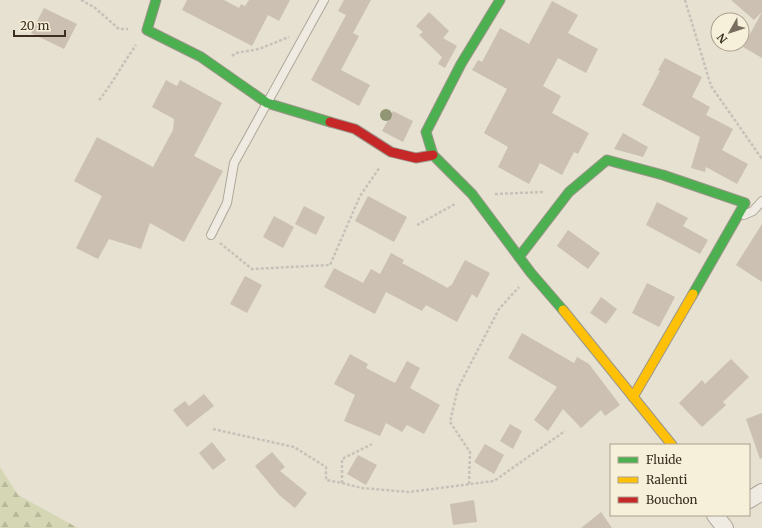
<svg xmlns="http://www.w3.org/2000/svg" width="762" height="528" font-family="Merriweather,serif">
	<defs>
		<pattern id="forest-firs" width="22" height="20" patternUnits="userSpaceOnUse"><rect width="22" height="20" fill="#d5d7b4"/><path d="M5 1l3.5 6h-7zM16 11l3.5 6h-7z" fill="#b8b99a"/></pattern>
	</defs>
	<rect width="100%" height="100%" fill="#e7e1d1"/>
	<polygon fill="url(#forest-firs)" points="0,467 18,495 78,528 0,528"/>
	<g fill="#cbc0b2">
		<polygon points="187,0 224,0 239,8 241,4 245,6 249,0 290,0 279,21 268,15 252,46 182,10"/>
		<polygon points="344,0 371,0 353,33 359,36 341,70 370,85 359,106 311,80 346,15 338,11"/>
		<polygon points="731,0 762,0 762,58 743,47 762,12 754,20"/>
		<polygon points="552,1 578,15 568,33 598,49 586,73 558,58 543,86 561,96 552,113 589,133 578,154 574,152 562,175 540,163 529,184 498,167 508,147 484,133 507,89 472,70 478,60 482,62 500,28 529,44"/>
		<polygon points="44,8 77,24 64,49 31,33"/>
		<polygon points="429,12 449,31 443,38 457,46 445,68 438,64 442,57 419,35 423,32 416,26"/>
		<polygon points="665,58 702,77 692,97 710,107 706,115 733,129 722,150 748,164 737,184 706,167 705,172 691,168 700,137 642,105 660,71 658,70"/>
		<polygon points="166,80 177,86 180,80 222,103 194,156 223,171 184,242 150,223 141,249 109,239 98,259 76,248 102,196 74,181 97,137 153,167 173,130 174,119 152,107"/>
		<polygon points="393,111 413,121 403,142 382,131"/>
		<polygon points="623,133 648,147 643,157 614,149"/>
		<polygon points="368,196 407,217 394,242 355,221"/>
		<polygon points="657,202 688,218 683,226 708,240 700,254 646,225"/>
		<polygon points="304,206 325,217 316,235 295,224"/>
		<polygon points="274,216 294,227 283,248 263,237"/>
		<polygon points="762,224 762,282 736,265"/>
		<polygon points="568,230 600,253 588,269 557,246"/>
		<polygon points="391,253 404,260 402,263 448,288 450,285 451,286 465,260 490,273 477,298 472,294 457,322 426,305 422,311 386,292 375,314 324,287 334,268 363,283 371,269 380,274"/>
		<polygon points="245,276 262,285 247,313 230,304"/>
		<polygon points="647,283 675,297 659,327 632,313"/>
		<polygon points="601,297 617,309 606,324 590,313"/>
		<polygon points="522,333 574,363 577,357 589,364 620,405 605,416 601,410 581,428 563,409 548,431 534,420 557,387 508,358"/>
		<polygon points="350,354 368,364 366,368 395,383 407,361 420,368 410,388 440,405 424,434 407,425 402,432 386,423 380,436 344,421 355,395 334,384"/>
		<polygon points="731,359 749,377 723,402 726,405 702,427 679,403 702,380 705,384"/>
		<polygon points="204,394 214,406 187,427 173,410 185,401 189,406"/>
		<polygon points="762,413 762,458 760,459 746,419"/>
		<polygon points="510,424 522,431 513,449 500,441"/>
		<polygon points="212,442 226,460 213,470 199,453"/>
		<polygon points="485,444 504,455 494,474 474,462"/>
		<polygon points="272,452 285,467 280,471 307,493 295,508 279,495 255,466"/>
		<polygon points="358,455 377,465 366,485 347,474"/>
		<polygon points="474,500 477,522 453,525 450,504"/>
		<polygon points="601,512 612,528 581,528"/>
	</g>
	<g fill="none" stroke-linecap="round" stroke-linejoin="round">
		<defs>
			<g id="lane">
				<polyline points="744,215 753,211 762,201"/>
				<polyline points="211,235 227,203 234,163 324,0"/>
			</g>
			<g id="street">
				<polyline points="749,500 762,492"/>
				<polyline points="715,515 725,528"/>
			</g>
			<g id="fast">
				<polyline points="156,0 147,30 201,57 267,103 330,122"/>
				<polyline points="500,0 461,64 426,132 433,155 472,194 531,273 563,310"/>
				<polyline points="519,257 569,192 607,160 663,175 745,203 693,294"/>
			</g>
			<g id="slow">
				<polyline points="563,310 672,445"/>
				<polyline points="633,397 693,294"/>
			</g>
			<polyline id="jam" points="330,122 355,129 391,152 416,158 433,155"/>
		</defs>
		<use href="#lane" stroke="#ada699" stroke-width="10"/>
		<use href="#street" stroke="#ada699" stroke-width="18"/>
		<use href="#fast" stroke="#9c968a" stroke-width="11"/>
		<use href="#slow" stroke="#9c968a" stroke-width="11"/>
		<use href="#jam" stroke="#9c968a" stroke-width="11"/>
		<g stroke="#c7c2b9" stroke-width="2.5" stroke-dasharray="3 2" stroke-linecap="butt">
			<polyline points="81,0 94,7 119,29 128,29"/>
			<polyline points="685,0 711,86 762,159"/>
			<polyline points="232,56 236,53 259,49 289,37"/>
			<path d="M99 100C113 83 123 63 136 45"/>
			<polyline points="495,194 544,192"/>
			<polyline points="417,225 455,204"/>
			<polyline points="220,243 252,269 330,265 360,196 380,167"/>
			<polyline points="213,429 294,447 326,467 326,480 342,483 342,459 372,444"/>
			<polyline points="342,483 362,488 409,492 494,481 565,431"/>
			<polyline points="469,484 470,452 450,422 458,388 499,309 519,287"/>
		</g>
		<use href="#lane" stroke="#efebe2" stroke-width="8"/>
		<use href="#street" stroke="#efebe2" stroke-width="16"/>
		<use href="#fast" stroke="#4caf50" stroke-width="9"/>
		<use href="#slow" stroke="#ffc107" stroke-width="9"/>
		<use href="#jam" stroke="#c62828" stroke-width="9"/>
	</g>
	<circle fill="#919674" cx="386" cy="115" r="6"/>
	<rect x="610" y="444" width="140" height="72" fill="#f6efd9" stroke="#aca28f"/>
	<rect x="618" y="457" width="20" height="6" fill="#4caf50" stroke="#aca28f"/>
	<text x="646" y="464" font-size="12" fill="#3c2f21">Fluide</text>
	<rect x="618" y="477" width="20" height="6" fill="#ffc107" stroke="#aca28f"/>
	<text x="646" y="484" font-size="12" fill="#3c2f21">Ralenti</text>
	<rect x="618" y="497" width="20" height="6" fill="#c62828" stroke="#aca28f"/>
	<text x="646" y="504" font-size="12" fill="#3c2f21">Bouchon</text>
	<g transform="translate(730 32) rotate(231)"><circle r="19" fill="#f6efd9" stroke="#aca28f"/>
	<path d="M0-3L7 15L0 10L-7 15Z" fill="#786d5f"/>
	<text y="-6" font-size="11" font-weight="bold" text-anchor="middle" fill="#3c2f21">N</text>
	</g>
	<path d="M14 30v6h51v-6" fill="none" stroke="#3c2f21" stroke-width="2"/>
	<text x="20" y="30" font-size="12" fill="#3c2f21" stroke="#f6efd9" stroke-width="3" paint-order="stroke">20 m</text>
</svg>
